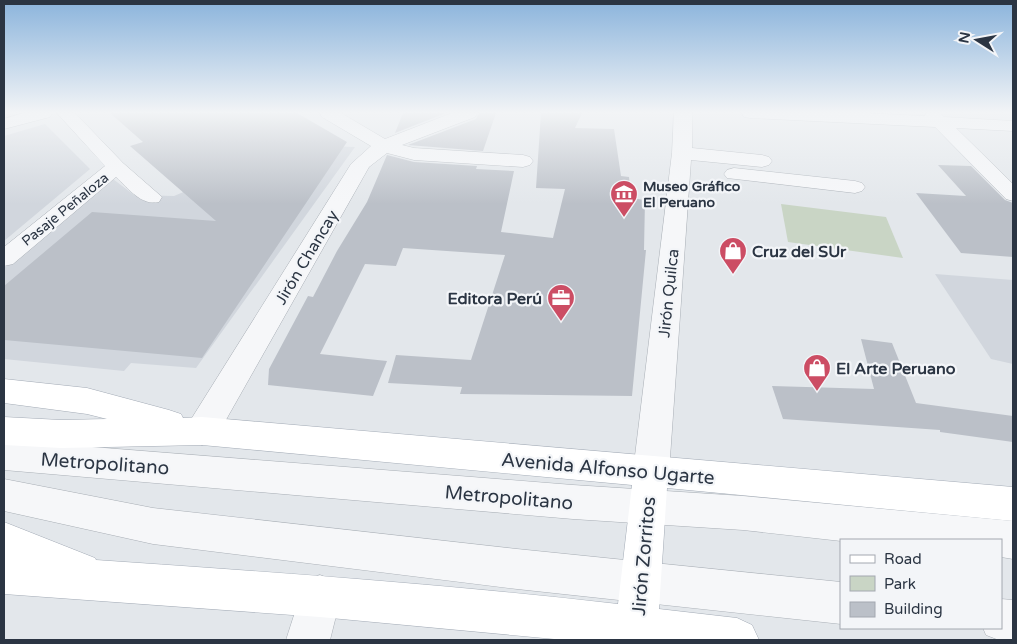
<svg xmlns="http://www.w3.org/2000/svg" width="1017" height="644" font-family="'Varela Round',sans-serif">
	<rect width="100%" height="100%" fill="#e3e7eb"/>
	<g fill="#d1d6dd">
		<polygon points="45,124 90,169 4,241 4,136"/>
		<polygon points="295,145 355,147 196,368 131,363 124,371 4,359 4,268 113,179 134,195 174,196"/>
		<polygon points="935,274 1013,280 1013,364 991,359"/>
	</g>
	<polygon fill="#c9d5c5" points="781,204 886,217 903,258 788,242"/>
	<g fill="#bbc0c8">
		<polygon points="110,113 297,113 347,142 202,358 4,340 4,286 92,212 216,221 130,146 143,142"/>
		<polygon points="403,113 446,113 395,133"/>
		<polygon points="479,113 496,113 483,151 408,145 476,119"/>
		<polygon points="541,113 582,113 575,128 614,129 621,176 629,177 631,198 645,200 644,250 646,250 632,396 460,394 462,387 388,383 396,355 471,360 505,255 403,248 396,266 365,264 320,354 387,361 373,396 268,385 269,369 308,296 313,297 337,251 367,202 387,155 414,162 477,166 476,169 514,171 501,232 553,238 565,189 536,188"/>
		<polygon points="938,165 971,166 1005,200 1013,203 1013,257 961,253 916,193 966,196"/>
		<polygon points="861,339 892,343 916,403 1013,416 1013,442 940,432 940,430 783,419 772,386 874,389"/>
	</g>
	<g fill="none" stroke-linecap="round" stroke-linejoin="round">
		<defs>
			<g id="minor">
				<polygon points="23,113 52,113 50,117 4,129 4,119"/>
				<path d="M57 113H75L123 163 162 197 159 202C141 206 128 188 116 177L13 264 4 266V247L105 166Z"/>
				<polygon points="320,113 341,113 385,139 452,113 477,113 475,117 402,145 414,148 523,155 530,157 533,161 530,165 523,167 414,160 387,153 369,167 214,441 202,445 190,441 186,431 190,421 351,164 371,146 322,117"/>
				<polygon points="674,113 692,113 692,148 762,155 769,157 772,161 769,165 762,167 691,160 669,472 663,483 651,487 639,483 633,472 672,153"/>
				<polygon points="742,113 862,113 925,116 926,113 940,113 944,117 1013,121 1013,131 956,128 1013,184 1013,201 1006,199 935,127 750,118 744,117"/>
				<polygon points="734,168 855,181 862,183 865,187 862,191 855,193 727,178 724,174 727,170"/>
				<polygon points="4,440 573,485 743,496 1013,521 1013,559 1001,557 1001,540 841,541 743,530 573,519 4,470"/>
				<polygon points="4,479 153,508 517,549 841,582 841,624 517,589 153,544 4,511"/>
				<polygon points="320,575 335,581 341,596 330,640 286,640 305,581"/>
				<polygon points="1001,599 1013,600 1013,640 999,640 986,635 983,628 1001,628"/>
			</g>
			<path id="major" d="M4 379 87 388 169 410 181 414 183 418 202 417 1013 487V521L667 488 659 609 737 618 752 625 759 640H565L320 617 4 594V522L95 558 96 560C270 572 444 584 618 604L632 485 202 445 61 448 4 445V417L61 420 107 419 87 414 4 403Z"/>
		</defs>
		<use href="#minor" stroke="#a8aeb5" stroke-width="1"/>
		<use href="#major" stroke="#a3abb6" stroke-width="1"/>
		<use href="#minor" fill="#f6f7f9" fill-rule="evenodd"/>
		<use href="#major" fill="#fff" fill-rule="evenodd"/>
	</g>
	<linearGradient id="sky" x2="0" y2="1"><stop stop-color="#8bb4dc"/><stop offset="0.55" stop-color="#f2f4f6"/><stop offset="1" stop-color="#f2f4f6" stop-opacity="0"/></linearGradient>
	<rect width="1017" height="204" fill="url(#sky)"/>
	<defs>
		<symbol id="museum-pin" viewBox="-11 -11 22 30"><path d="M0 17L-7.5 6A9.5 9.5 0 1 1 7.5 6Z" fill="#cc4d64" stroke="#f3f5f8"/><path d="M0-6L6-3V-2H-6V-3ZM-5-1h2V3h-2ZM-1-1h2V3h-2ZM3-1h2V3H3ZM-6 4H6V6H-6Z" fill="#fff"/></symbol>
		<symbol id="shop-pin" viewBox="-11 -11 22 30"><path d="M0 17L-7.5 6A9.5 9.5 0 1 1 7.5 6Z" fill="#cc4d64" stroke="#f3f5f8"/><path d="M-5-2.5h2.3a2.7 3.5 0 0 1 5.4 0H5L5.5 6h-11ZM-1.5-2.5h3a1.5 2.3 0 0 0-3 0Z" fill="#fff"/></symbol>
		<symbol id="office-pin" viewBox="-11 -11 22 30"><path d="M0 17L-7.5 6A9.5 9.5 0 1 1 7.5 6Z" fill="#cc4d64" stroke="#f3f5f8"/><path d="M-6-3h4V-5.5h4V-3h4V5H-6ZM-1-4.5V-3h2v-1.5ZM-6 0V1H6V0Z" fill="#fff"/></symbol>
	</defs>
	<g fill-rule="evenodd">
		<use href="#museum-pin" x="608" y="178" width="32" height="43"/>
		<use href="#shop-pin" x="717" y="235" width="32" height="43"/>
		<use href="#office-pin" x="545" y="282" width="32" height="43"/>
		<use href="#shop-pin" x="801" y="352" width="32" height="43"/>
	</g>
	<g text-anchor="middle" stroke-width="4.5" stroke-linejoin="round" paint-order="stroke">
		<g font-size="14" font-weight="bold" fill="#2b3543" stroke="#f3f5f8" text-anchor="start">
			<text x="643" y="191">Museo Gráfico<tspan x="643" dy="16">El Peruano</tspan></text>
		</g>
		<g font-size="14" fill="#2b3543" stroke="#f3f5f8">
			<text transform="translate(65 209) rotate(-39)" y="5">Pasaje Peñaloza</text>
		</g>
		<g font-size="16" font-weight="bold" fill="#2b3543" stroke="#f3f5f8" text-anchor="start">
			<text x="752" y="257">Cruz del SUr</text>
			<text x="542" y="304" text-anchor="end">Editora Perú</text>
			<text x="836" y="374">El Arte Peruano</text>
		</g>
		<g font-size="16" fill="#2b3543" stroke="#f3f5f8">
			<text transform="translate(306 257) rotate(-59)" y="6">Jirón Chancay</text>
			<text transform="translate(668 293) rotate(-84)" y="6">Jirón Quilca</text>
		</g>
		<g font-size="19" fill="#2b3543" stroke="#f3f5f8">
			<text transform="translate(105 463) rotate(4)" y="7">Metropolitano</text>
			<text transform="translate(608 468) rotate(5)" y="7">Avenida Alfonso Ugarte</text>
			<text transform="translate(509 497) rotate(5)" y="7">Metropolitano</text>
			<text transform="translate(643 556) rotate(-85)" y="7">Jirón Zorritos</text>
		</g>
	</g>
	<rect width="1017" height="644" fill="none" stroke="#2b3543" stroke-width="10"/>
	<rect x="840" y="539" width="162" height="90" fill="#f3f5f8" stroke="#a3a8b0"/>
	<rect x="850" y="555" width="25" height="8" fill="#ffffff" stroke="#a3a8b0"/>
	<text x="884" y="564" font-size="15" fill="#2b3543">Road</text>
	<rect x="850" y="576" width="25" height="15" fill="#c9d5c5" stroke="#a3a8b0"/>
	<text x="884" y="589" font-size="15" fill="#2b3543">Park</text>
	<rect x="850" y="602" width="25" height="15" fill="#bbc0c8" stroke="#a3a8b0"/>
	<text x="884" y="614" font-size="15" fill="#2b3543">Building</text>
	<g transform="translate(977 40) rotate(281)" stroke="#f3f5f8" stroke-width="4" paint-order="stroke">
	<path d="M0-4L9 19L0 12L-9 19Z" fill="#2b3543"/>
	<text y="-8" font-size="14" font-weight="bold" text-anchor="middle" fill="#2b3543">N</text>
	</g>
</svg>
